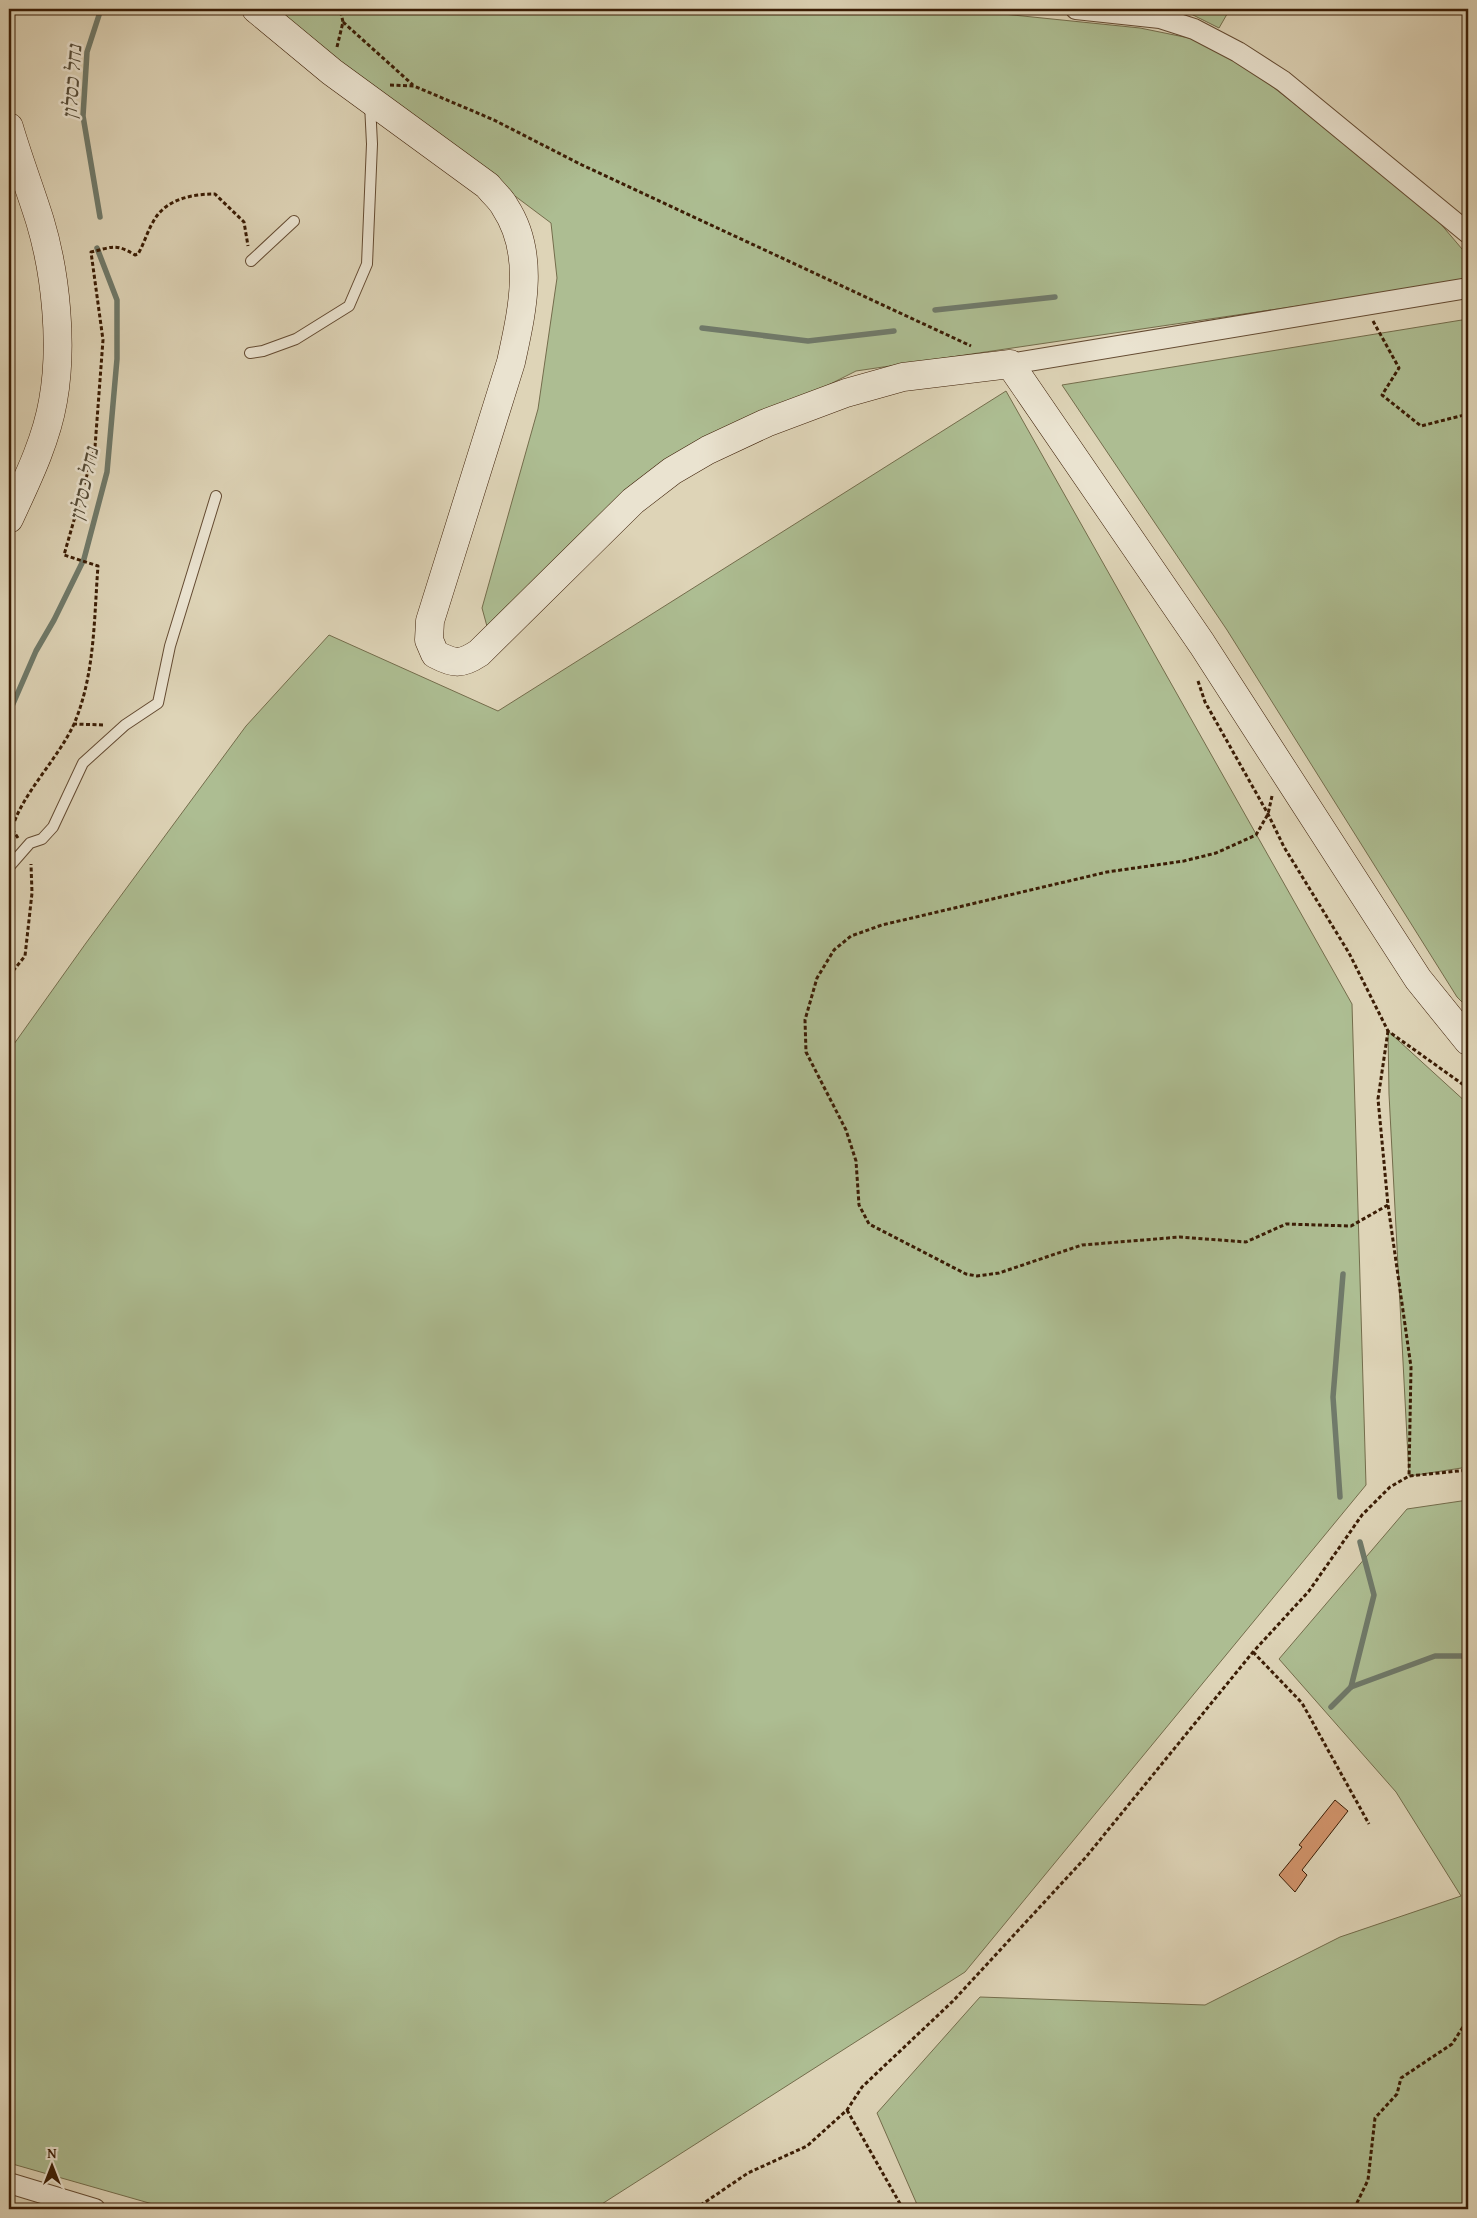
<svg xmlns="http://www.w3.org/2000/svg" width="1477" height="2218" font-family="'Gentium Book Plus','Frank Ruhl Libre',serif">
	<rect width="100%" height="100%" fill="#ded4b7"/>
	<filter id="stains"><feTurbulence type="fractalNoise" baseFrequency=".004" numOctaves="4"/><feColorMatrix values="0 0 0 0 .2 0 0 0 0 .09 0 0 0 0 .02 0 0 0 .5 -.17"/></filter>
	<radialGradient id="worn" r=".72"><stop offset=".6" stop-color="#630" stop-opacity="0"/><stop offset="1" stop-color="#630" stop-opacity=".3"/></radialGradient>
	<g fill="#adbd92" stroke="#746d4c">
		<polygon points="274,9 954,9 1140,28 1199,40 1259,76 1428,209 1468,256 1468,281 856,371 664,468 488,630 482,608 538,409 557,278 551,223 308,41"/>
		<polygon points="1181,9 1230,9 1219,28"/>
		<polygon points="1468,319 1468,1008 1457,997 1227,630 1062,385"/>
		<polygon points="1006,391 1352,1004 1366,1485 965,1972 594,2209 170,2209 9,2163 9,1051 86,943 246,726 329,635 498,711"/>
		<polygon points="1388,1031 1468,1104 1468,1467 1409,1476 1389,1094"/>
		<polygon points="1468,1500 1468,2209 919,2209 877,2113 980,1997 1205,2005 1340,1937 1461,1896 1396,1792 1279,1659 1407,1509"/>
	</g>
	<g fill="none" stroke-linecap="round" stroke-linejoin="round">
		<g stroke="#707a6a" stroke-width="5.5">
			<polyline points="100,217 83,116 87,52 101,9"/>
			<polyline points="935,310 1055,297"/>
			<polyline points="702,328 808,341 894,331"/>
			<polyline points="9,713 36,651 54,620 84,559 107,472 117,359 117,300 97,248"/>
			<polyline points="1340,1497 1333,1397 1343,1274"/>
			<polyline points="1351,1687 1374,1595 1360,1542"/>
			<polyline points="1331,1707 1351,1687 1435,1656 1468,1656"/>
		</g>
	</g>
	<polygon fill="#d1946c" stroke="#3b1d05" points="1335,1800 1348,1811 1302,1870 1307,1875 1295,1892 1279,1875 1302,1847 1299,1845"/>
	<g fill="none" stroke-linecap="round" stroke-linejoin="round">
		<defs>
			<g id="service">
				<polyline points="251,261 294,221"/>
				<polyline points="250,353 263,351 296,339 349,306 367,264 372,144 370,104"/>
				<polyline points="9,867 30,843 42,839 53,827 83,763 125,725 158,703 170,646 216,496"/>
			</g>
			<g id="minor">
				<polyline points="1076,9 1160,18 1194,29 1238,52 1283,81 1468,233"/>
				<polyline points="1010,364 1468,288"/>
				<polyline points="9,2183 95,2209"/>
			</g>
			<g id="secondary">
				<path d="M256 9 332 72 488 186C493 193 501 199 505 207 536 254 522 311 511 362L430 621 429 640 435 654C454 664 461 665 479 653L633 501 672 471 708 450 766 423 846 393 903 377 1010 364 1202 644 1418 979 1468 1041"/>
				<path d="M9 127C18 158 30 189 40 221 56 274 63 346 53 401 46 442 26 482 9 519"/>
			</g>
		</defs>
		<use href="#service" stroke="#644b32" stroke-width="12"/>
		<use href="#minor" stroke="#644b32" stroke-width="22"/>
		<use href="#secondary" stroke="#3b1d05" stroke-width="29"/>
		<g stroke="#3b1d05" stroke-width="3" stroke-dasharray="4 2.5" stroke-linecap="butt">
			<polyline points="343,22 413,85"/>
			<polyline points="337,47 343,22 340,9"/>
			<polyline points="390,85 414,86 494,120 582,165 971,346"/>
			<polyline points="1373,321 1399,368 1382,395 1421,426 1468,414"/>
			<polyline points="1198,681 1205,702 1268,814 1284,847 1349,953 1388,1031 1468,1088"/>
			<polyline points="73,724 105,725"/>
			<polyline points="1272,796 1268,814 1256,835 1216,853 1184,861 1107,872 882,925 851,936 834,950 817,978 805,1020 806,1052 846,1130 856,1161 859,1205 869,1224 966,1274 977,1276 999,1273 1082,1245 1180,1237 1246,1242 1286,1224 1351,1226 1388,1205"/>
			<path d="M18 838 12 829C21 795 58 759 74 724 95 675 94 618 98 566L64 555 95 447 103 340 91 252C113 247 115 243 135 255L138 254C144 244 147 232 153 222 165 199 192 194 215 194L244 222 248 246"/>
			<polyline points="9,976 25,956 32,893 31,864"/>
			<polyline points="1388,1031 1378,1099 1388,1205 1411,1367 1409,1476"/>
			<polyline points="1253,1652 1302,1703 1369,1824"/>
			<polyline points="847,2110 903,2209"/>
			<polyline points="695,2209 748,2173 807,2146 847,2110 862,2087 953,2001 1086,1857 1253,1652 1309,1591 1362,1515 1390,1487 1409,1476 1468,1470"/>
			<polyline points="1354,2209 1368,2180 1375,2118 1397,2094 1401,2078 1452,2044 1463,2027 1468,2023"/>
		</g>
		<use href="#service" stroke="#eae3d0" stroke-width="10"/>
		<use href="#minor" stroke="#eae3d0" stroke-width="20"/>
		<use href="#secondary" stroke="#eae3d0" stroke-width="28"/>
	</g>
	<g text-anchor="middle" stroke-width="5" stroke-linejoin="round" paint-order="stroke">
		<g font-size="21" font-style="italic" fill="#554c38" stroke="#eae3d0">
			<text transform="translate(72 82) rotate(-86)" y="7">נחל כסלון</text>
			<text transform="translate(84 484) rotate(-78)" y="7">נחל כסלון</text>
		</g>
	</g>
	<rect width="1477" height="2218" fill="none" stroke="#ded4b7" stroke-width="30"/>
	<rect x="10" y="10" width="1457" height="2198" fill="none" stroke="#3b1d05" stroke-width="2.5"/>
	<rect x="15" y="15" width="1447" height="2188" fill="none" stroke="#3b1d05"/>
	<g transform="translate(52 2166)" stroke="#eae3d0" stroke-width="4" paint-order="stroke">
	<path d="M0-4L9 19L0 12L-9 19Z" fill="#3b1d05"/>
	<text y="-8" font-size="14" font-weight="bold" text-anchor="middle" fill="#3b1d05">N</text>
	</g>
	<rect width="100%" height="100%" filter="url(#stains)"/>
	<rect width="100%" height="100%" fill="url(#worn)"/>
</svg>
